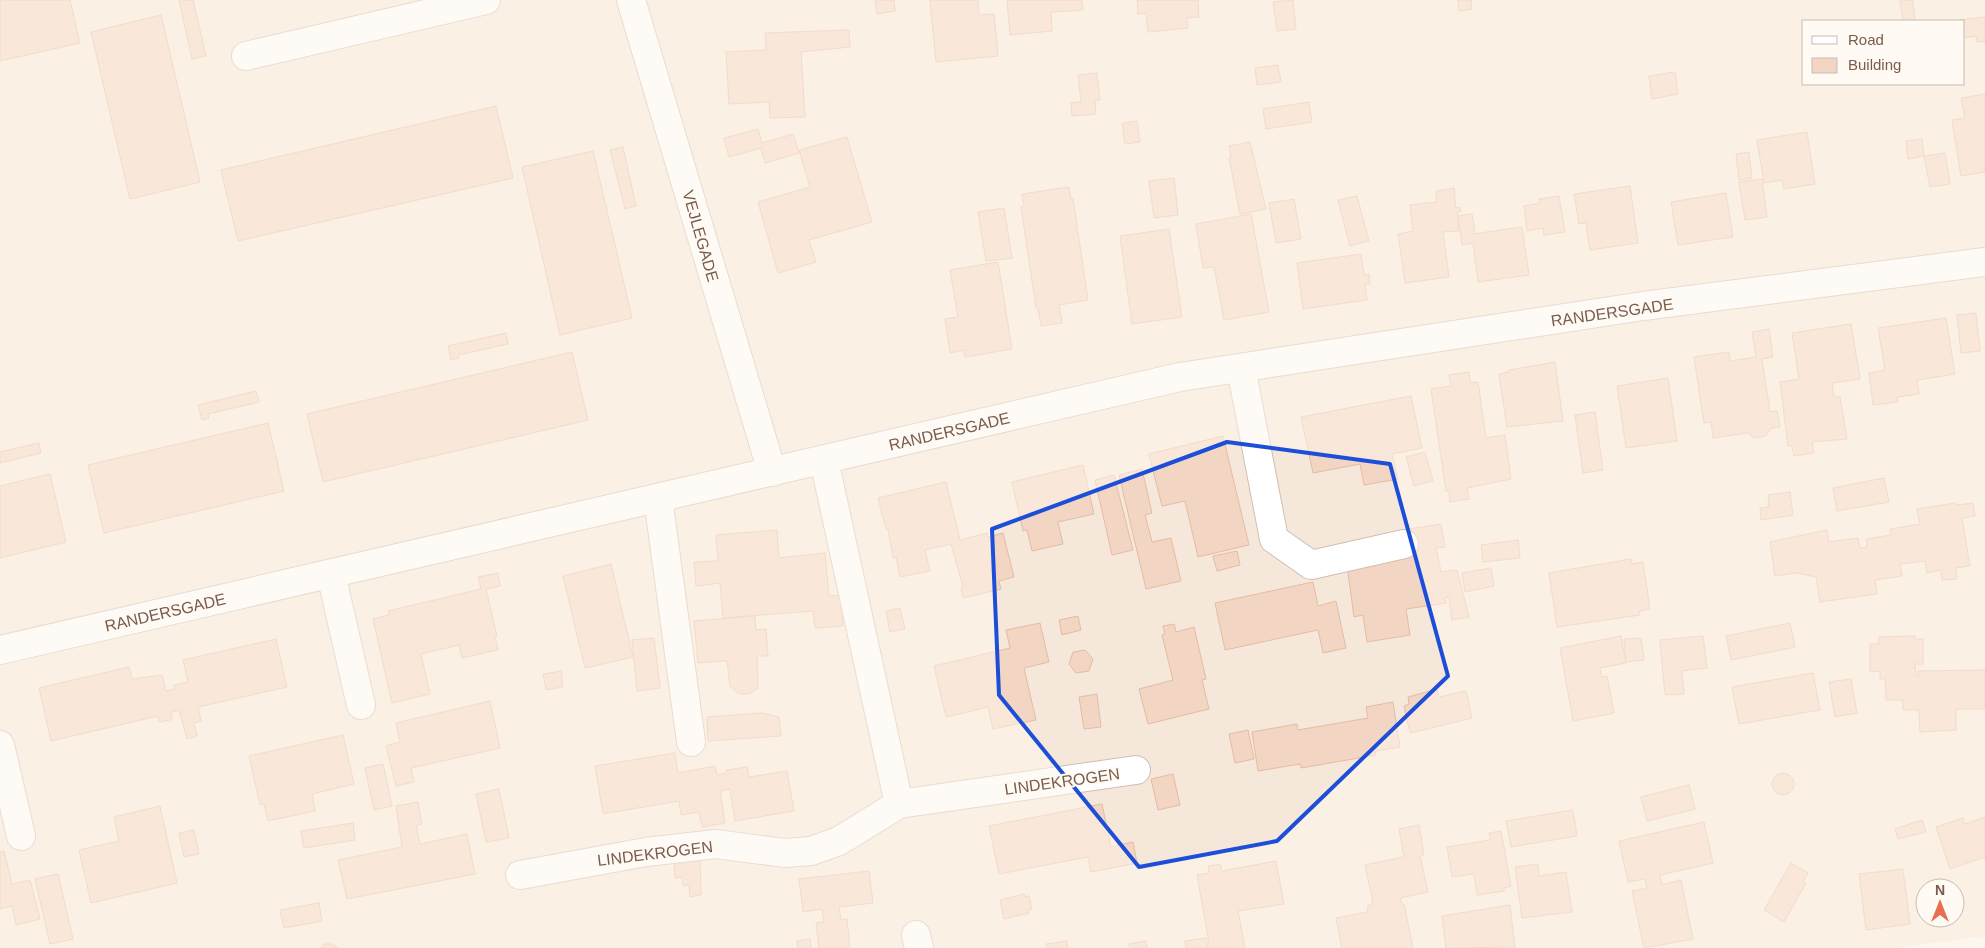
<svg xmlns="http://www.w3.org/2000/svg" width="1985" height="948" font-family="Helvetica,sans-serif">
	<rect width="100%" height="100%" fill="#fdf6ec"/>
	<path fill="#f5e8da" fill-rule="evenodd" d="M0 0H1985V936L1895 948H0ZM1804 21H1964V84H1804ZM1925 888H1955V918H1925Z"/>
	<g fill="#f3d5c3" stroke="#e6bba3">
		<polygon points="0,0 70,0 80,43 0,61"/>
		<polygon points="179,0 193,0 206,56 192,59"/>
		<polygon points="875,0 894,0 895,11 877,14"/>
		<polygon points="930,0 978,0 979,15 994,14 998,56 936,62"/>
		<polygon points="1007,0 1082,0 1083,10 1051,12 1052,31 1010,35"/>
		<polygon points="1137,0 1198,0 1199,17 1187,18 1188,28 1148,32 1146,13 1138,14"/>
		<polygon points="1293,0 1296,29 1277,31 1273,2"/>
		<polygon points="1458,0 1471,0 1472,9 1459,11"/>
		<polygon points="1900,0 1913,0 1915,20 1903,21"/>
		<polygon points="161,15 200,182 130,199 91,32"/>
		<polygon points="1985,17 1985,41 1977,42 1976,36 1964,38 1964,21 1951,21"/>
		<polygon points="849,30 850,47 801,52 805,117 770,118 769,102 729,104 726,52 766,50 765,33"/>
		<polygon points="1278,65 1281,82 1257,85 1255,68"/>
		<polygon points="1675,72 1678,94 1652,99 1649,76"/>
		<polygon points="1097,73 1100,100 1095,100 1096,114 1072,116 1071,103 1081,102 1078,75"/>
		<polygon points="1985,94 1985,172 1961,176 1952,120 1965,118 1961,98"/>
		<polygon points="1309,102 1312,122 1266,129 1263,109"/>
		<polygon points="496,106 513,178 238,241 221,170"/>
		<polygon points="1137,121 1140,142 1125,144 1122,123"/>
		<polygon points="758,129 762,143 793,134 799,153 765,163 761,148 729,157 724,138"/>
		<polygon points="1807,132 1815,184 1784,189 1782,180 1764,183 1757,140"/>
		<polygon points="847,137 872,222 809,240 816,262 778,273 758,202 810,187 799,150"/>
		<polygon points="1922,139 1924,156 1908,159 1906,141"/>
		<polygon points="1250,142 1266,209 1240,214 1229,158 1231,158 1229,146"/>
		<polygon points="623,147 636,206 625,209 610,150"/>
		<polygon points="593,151 632,318 560,335 522,167"/>
		<polygon points="1749,152 1752,178 1739,180 1736,154"/>
		<polygon points="1945,153 1950,184 1930,187 1924,156"/>
		<polygon points="1174,178 1178,215 1154,218 1149,181"/>
		<polygon points="1762,179 1767,217 1745,220 1739,182"/>
		<polygon points="1630,186 1638,243 1590,250 1586,223 1579,224 1574,194"/>
		<polygon points="1069,187 1071,199 1073,199 1088,300 1059,305 1062,323 1041,326 1038,308 1036,308 1021,207 1024,206 1022,194"/>
		<polygon points="1454,188 1456,208 1460,207 1461,212 1457,212 1459,231 1443,232 1449,277 1405,283 1398,234 1413,231 1410,205 1437,202 1436,191"/>
		<polygon points="1726,193 1733,237 1678,245 1671,202"/>
		<polygon points="1357,196 1369,241 1350,246 1338,200"/>
		<polygon points="1559,196 1565,232 1544,235 1543,228 1527,231 1524,206 1540,203 1539,199"/>
		<polygon points="1294,199 1301,239 1276,243 1269,203"/>
		<polygon points="1004,208 1012,258 986,261 978,212"/>
		<polygon points="1251,214 1269,312 1224,320 1214,267 1203,268 1196,224"/>
		<polygon points="1472,214 1475,231 1472,231 1473,234 1522,227 1529,275 1478,282 1473,243 1462,245 1458,216"/>
		<polygon points="1169,229 1182,317 1132,324 1120,236"/>
		<polygon points="1361,254 1364,275 1369,274 1370,284 1365,284 1367,300 1303,309 1297,263"/>
		<polygon points="998,262 1012,349 965,357 964,350 950,353 945,319 958,317 950,270"/>
		<polygon points="1976,313 1980,351 1961,353 1957,315"/>
		<polygon points="1946,318 1955,374 1917,380 1919,394 1897,397 1898,402 1873,405 1869,373 1885,370 1878,328"/>
		<polygon points="1851,324 1860,379 1832,383 1834,397 1840,397 1847,439 1812,442 1814,453 1794,456 1792,446 1788,446 1780,382 1799,379 1792,333"/>
		<polygon points="1769,329 1773,357 1762,359 1770,412 1777,411 1780,427 1772,428 1765,436 1754,438 1748,433 1713,438 1711,422 1704,423 1694,357 1729,352 1730,361 1756,357 1752,332"/>
		<polygon points="506,333 508,344 458,355 459,358 451,360 448,346"/>
		<polygon points="572,352 588,420 323,482 307,414"/>
		<polygon points="1555,362 1563,421 1507,427 1499,374 1509,372 1509,370"/>
		<polygon points="1469,372 1470,383 1478,382 1486,438 1505,435 1511,479 1467,488 1469,499 1450,502 1449,491 1446,491 1431,389 1451,386 1449,375"/>
		<polygon points="1668,378 1677,441 1626,448 1617,386"/>
		<polygon points="256,391 259,402 208,414 209,418 202,420 198,405"/>
		<polygon points="1411,396 1422,448 1392,454 1398,479 1364,485 1360,464 1313,473 1301,417"/>
		<polygon points="1595,412 1603,470 1583,473 1575,415"/>
		<polygon points="268,423 284,491 104,533 88,465"/>
		<polygon points="1223,436 1249,545 1198,557 1185,501 1162,506 1149,454"/>
		<polygon points="39,443 41,453 0,463 0,452"/>
		<polygon points="1425,452 1433,481 1414,486 1406,457"/>
		<polygon points="1083,465 1094,514 1058,522 1063,544 1032,551 1027,530 1023,531 1012,482"/>
		<polygon points="1142,469 1152,513 1145,515 1152,542 1171,538 1181,581 1146,589 1119,475"/>
		<polygon points="50,474 66,542 0,558 0,486"/>
		<polygon points="1114,475 1133,550 1112,555 1095,480"/>
		<polygon points="1884,478 1889,502 1837,511 1833,488"/>
		<polygon points="946,482 960,540 987,533 988,537 1003,533 1014,577 999,581 1001,589 963,598 961,588 963,587 951,544 925,550 930,571 900,577 896,557 893,558 888,529 886,529 878,498"/>
		<polygon points="1790,492 1793,515 1761,520 1760,508 1769,507 1768,495"/>
		<polygon points="1955,503 1956,505 1973,503 1975,516 1962,518 1970,566 1956,568 1957,579 1942,580 1941,570 1927,573 1925,561 1900,564 1902,576 1875,580 1877,594 1820,602 1816,577 1797,573 1775,576 1770,542 1827,530 1829,542 1858,538 1860,548 1867,547 1866,539 1891,535 1890,529 1920,524 1917,509"/>
		<polygon points="1441,524 1445,547 1436,548 1441,572 1457,570 1469,617 1452,620 1449,597 1445,598 1446,603 1406,609 1410,635 1367,642 1363,615 1354,617 1347,565 1405,552 1402,530"/>
		<polygon points="777,530 779,558 825,553 829,596 841,595 843,626 815,628 813,611 723,618 720,583 696,586 694,562 718,561 716,535"/>
		<polygon points="1518,540 1520,558 1483,562 1481,545"/>
		<polygon points="1237,551 1240,565 1217,571 1213,556"/>
		<polygon points="1631,559 1632,564 1643,562 1650,609 1639,611 1640,615 1557,627 1549,573"/>
		<polygon points="611,564 633,657 585,668 563,576"/>
		<polygon points="1491,568 1494,586 1465,592 1462,573"/>
		<polygon points="498,573 500,586 486,589 497,636 495,637 498,650 462,658 459,645 421,654 430,694 392,703 373,619 389,615 388,611 481,589 478,577"/>
		<polygon points="1313,582 1318,606 1336,601 1346,648 1323,653 1318,630 1225,650 1215,603"/>
		<polygon points="900,608 905,629 890,632 886,611"/>
		<polygon points="755,616 756,630 766,629 768,656 757,656 758,688 749,694 739,694 730,686 727,661 698,663 694,621"/>
		<polygon points="1078,616 1081,630 1062,635 1059,620"/>
		<polygon points="1040,623 1049,662 1024,668 1036,720 993,729 988,707 946,717 934,666 1010,648 1006,630"/>
		<polygon points="1790,623 1795,647 1731,660 1726,636"/>
		<polygon points="1174,624 1176,632 1194,627 1206,679 1202,680 1209,709 1148,724 1139,689 1173,680 1162,635 1165,634 1163,626"/>
		<polygon points="1621,636 1626,663 1600,668 1602,677 1607,676 1614,713 1573,721 1560,648"/>
		<polygon points="1703,636 1707,668 1682,671 1684,694 1665,695 1660,640"/>
		<polygon points="1915,636 1915,639 1923,639 1923,664 1915,664 1916,676 1919,676 1918,671 1985,670 1985,709 1956,709 1956,730 1920,732 1919,710 1903,710 1903,700 1886,700 1885,679 1880,679 1880,671 1870,672 1870,644 1879,644 1879,637"/>
		<polygon points="654,638 660,688 637,691 632,640"/>
		<polygon points="1641,638 1644,660 1626,662 1624,639"/>
		<polygon points="276,639 287,687 198,707 201,721 194,723 197,736 187,739 179,710 171,712 172,719 170,720 159,722 158,716 51,741 39,688 129,667 132,679 162,675 166,691 174,689 174,685 188,682 183,660"/>
		<polygon points="1085,650 1093,659 1089,671 1076,673 1069,664 1073,652"/>
		<polygon points="561,671 563,687 546,690 543,674"/>
		<polygon points="1813,673 1820,710 1739,724 1732,687"/>
		<polygon points="1851,679 1857,713 1835,717 1829,682"/>
		<polygon points="1437,689 1439,697 1466,691 1472,718 1410,733 1404,706 1409,704 1408,697"/>
		<polygon points="1097,694 1101,727 1084,729 1079,697"/>
		<polygon points="490,701 500,748 411,768 414,782 396,786 386,746 400,742 396,723"/>
		<polygon points="1393,702 1400,747 1375,751 1376,755 1301,768 1300,764 1258,771 1252,732 1297,724 1298,730 1368,718 1366,707"/>
		<polygon points="762,713 779,717 781,736 708,741 707,717"/>
		<polygon points="1248,730 1254,759 1235,763 1229,734"/>
		<polygon points="343,735 354,784 312,794 315,811 268,821 264,804 260,805 249,756"/>
		<polygon points="675,753 678,773 715,766 717,775 726,773 726,770 747,767 749,777 787,771 794,811 735,821 730,789 720,791 725,823 702,827 699,812 681,815 679,801 603,814 595,766"/>
		<polygon points="383,764 392,806 374,810 365,768"/>
		<circle cx="1783" cy="784" r="11"/>
		<polygon points="1173,774 1180,805 1158,810 1151,779"/>
		<polygon points="1689,785 1695,809 1647,821 1641,797"/>
		<polygon points="499,789 509,838 486,842 476,794"/>
		<polygon points="418,802 422,824 416,826 420,844 467,834 475,874 347,899 338,860 402,847 396,806"/>
		<polygon points="1102,804 1111,847 1133,842 1137,863 1091,872 1088,857 999,874 989,826"/>
		<polygon points="160,806 177,883 91,903 79,850 119,841 114,817"/>
		<polygon points="1573,810 1577,836 1511,847 1506,821"/>
		<polygon points="1985,817 1985,857 1950,869 1936,827 1963,818 1965,824"/>
		<polygon points="1922,820 1926,832 1898,839 1895,829"/>
		<polygon points="1704,822 1713,863 1660,875 1662,885 1681,880 1693,939 1644,948 1632,891 1647,888 1645,879 1628,882 1619,841"/>
		<polygon points="353,823 355,840 304,848 301,831"/>
		<polygon points="1419,825 1424,855 1420,856 1428,892 1400,898 1402,904 1404,904 1413,948 1342,948 1336,918 1367,912 1368,906 1373,903 1365,865 1404,857 1399,829"/>
		<polygon points="194,830 199,854 184,857 179,833"/>
		<polygon points="1501,831 1511,886 1504,888 1504,891 1477,895 1474,874 1452,877 1447,847 1490,840 1489,833"/>
		<polygon points="4,851 12,884 30,880 40,919 16,925 12,906 0,909 0,852"/>
		<polygon points="700,855 701,895 690,897 689,885 683,886 682,877 675,878 674,857"/>
		<polygon points="1276,861 1284,904 1238,911 1245,948 1210,948 1197,875 1209,873 1208,866 1220,864 1222,871"/>
		<polygon points="1791,863 1808,873 1803,882 1806,883 1784,922 1764,910"/>
		<polygon points="1538,864 1539,876 1566,872 1572,912 1522,918 1515,867"/>
		<polygon points="1903,869 1910,924 1866,930 1859,874"/>
		<polygon points="869,871 873,903 839,907 841,920 847,919 850,948 819,948 816,923 824,922 822,909 803,912 799,879"/>
		<polygon points="58,874 73,939 50,944 35,879"/>
		<polygon points="1024,894 1025,897 1029,896 1032,909 1028,910 1029,913 1004,919 1000,900"/>
		<polygon points="319,903 322,921 284,928 280,910"/>
		<polygon points="1510,905 1515,947 1446,948 1442,916"/>
		<polygon points="1206,938 1208,948 1186,948 1185,941"/>
		<polygon points="810,939 811,948 798,948 797,941"/>
		<polygon points="1067,941 1068,948 1047,948 1046,944"/>
		<polygon points="1146,941 1147,948 1130,948 1129,944"/>
		<polygon points="324,944 332,944 338,948 321,948"/>
	</g>
	<g fill="none" stroke-linecap="round" stroke-linejoin="round">
		<defs>
			<g id="minor">
				<polyline points="631,0 772,472"/>
				<polyline points="246,56 486,0"/>
				<polyline points="1241,368 1274,539 1311,565 1404,544"/>
				<polyline points="824,460 899,804"/>
				<polyline points="658,498 691,742"/>
				<polyline points="331,574 361,705"/>
				<polyline points="0,650 1180,377 1643,306 1985,262"/>
				<polyline points="0,745 21,836"/>
				<polyline points="520,875 646,852 716,844 785,853 811,851 839,841 899,804 1136,770"/>
				<polyline points="916,935 919,948"/>
			</g>
		</defs>
		<use href="#minor" stroke="#d1beb0" stroke-width="30"/>
		<use href="#minor" stroke="#fff" stroke-width="28"/>
	</g>
	<path d="M0 0H1985V948H0ZM1227 442 1390 464 1448 676 1277 841 1139 867 999 695 992 529Z" fill="#fdf6ec" fill-opacity=".55" fill-rule="evenodd"/>
	<path fill="none" stroke="#1d4ed8" stroke-width="4" stroke-linejoin="round" d="M1227 442 1390 464 1448 676 1277 841 1139 867 999 695 992 529Z"/>
	<g text-anchor="middle" stroke-width="4" stroke-linejoin="round" paint-order="stroke">
		<g font-size="16" fill="#7a5c4d" stroke="#fffaf3">
			<text transform="translate(701 236) rotate(74)" y="6">VEJLEGADE</text>
			<text transform="translate(1612 312) rotate(-8)" y="6">RANDERSGADE</text>
			<text transform="translate(949 431) rotate(-13)" y="6">RANDERSGADE</text>
			<text transform="translate(165 612) rotate(-13)" y="6">RANDERSGADE</text>
			<text transform="translate(1062 781) rotate(-8)" y="6">LINDEKROGEN</text>
			<text transform="translate(655 853) rotate(-7)" y="6">LINDEKROGEN</text>
		</g>
	</g>
	<rect x="1802" y="20" width="162" height="65" fill="#fffaf3" stroke="#cabbb1"/>
	<rect x="1812" y="36" width="25" height="8" fill="#ffffff" stroke="#cabbb1"/>
	<text x="1848" y="45" font-size="15" fill="#7a5c4d">Road</text>
	<rect x="1812" y="58" width="25" height="15" fill="#f3d5c3" stroke="#cabbb1"/>
	<text x="1848" y="70" font-size="15" fill="#7a5c4d">Building</text>
	<g transform="translate(1940 903)"><circle r="24" fill="#fffaf3" stroke="#cabbb1"/>
	<path d="M0-4L9 19L0 12L-9 19Z" fill="#e76f51"/>
	<text y="-8" font-size="14" font-weight="bold" text-anchor="middle" fill="#7a5c4d">N</text>
	</g>
</svg>
